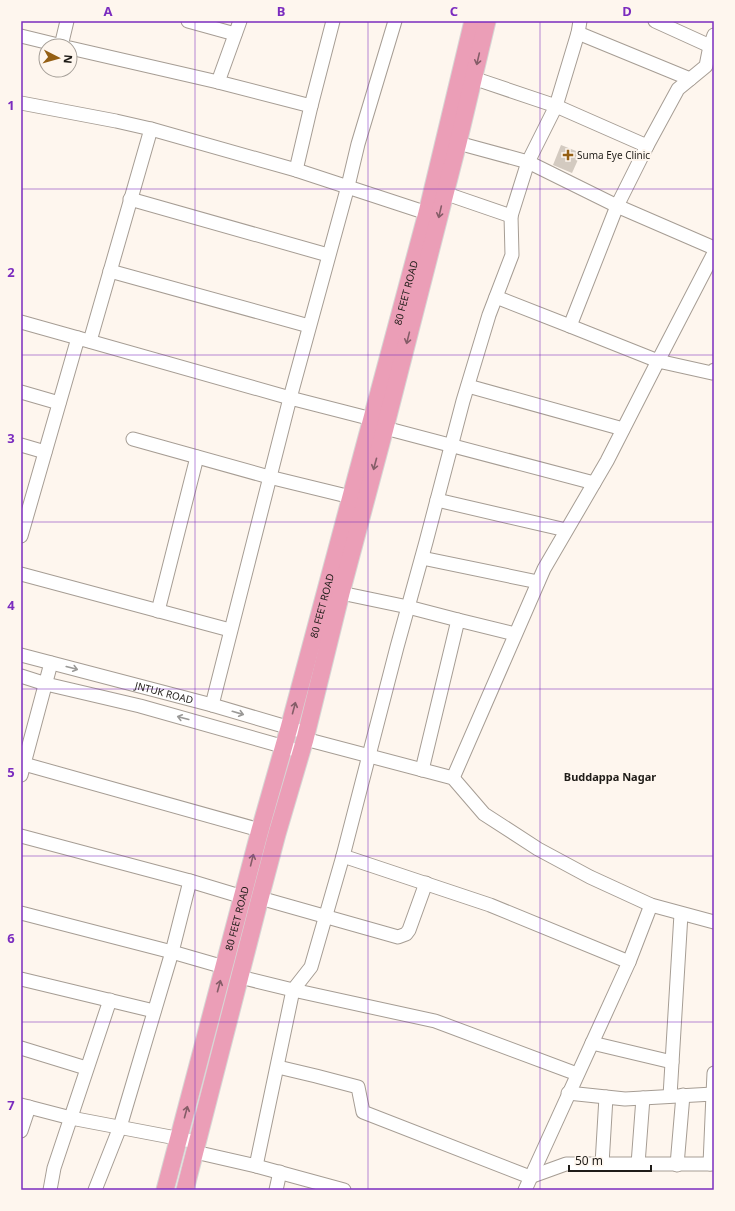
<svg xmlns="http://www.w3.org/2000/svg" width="735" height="1211" font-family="'Noto Sans',sans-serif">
	<rect width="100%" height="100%" fill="#fef6ee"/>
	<polygon fill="#d3cac0" points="561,145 581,153 572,173 553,165"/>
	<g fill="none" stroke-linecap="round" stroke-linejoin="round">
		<defs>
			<g id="minor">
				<polyline points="188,21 235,34"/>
				<polyline points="655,21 710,46"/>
				<polyline points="578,33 690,79"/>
				<polyline points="21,36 62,46"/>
				<polyline points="61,46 67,21"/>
				<polyline points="70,48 218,82 240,21"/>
				<polyline points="473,78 556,106 647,146"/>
				<polyline points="218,82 311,106 333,21"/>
				<polyline points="21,103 116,121 151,129 296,170 427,213"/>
				<polyline points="458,143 528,162 617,206 647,146 678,89 706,66 710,46 714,35"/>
				<polyline points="296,170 311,106"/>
				<polyline points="444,193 511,216 528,162 556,106 578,33 580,21"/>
				<polyline points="130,199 328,255"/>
				<polyline points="511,216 512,255 489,315 463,401 426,542 397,647 343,856 490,905 629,962 651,905"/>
				<polyline points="110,271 309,326"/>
				<polyline points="496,297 570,326 617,206 714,248"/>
				<polyline points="21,322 78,338"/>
				<polyline points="570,326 658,361 714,253"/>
				<polyline points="90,341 151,129"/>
				<polyline points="468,386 623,429"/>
				<polyline points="21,392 59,403"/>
				<polyline points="133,439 269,477 351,497"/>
				<polyline points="21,445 45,452"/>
				<polyline points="437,500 566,530"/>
				<polyline points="21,536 78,338 290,398 348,186 358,144 395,21"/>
				<polyline points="422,558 538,582"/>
				<polyline points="21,574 230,630"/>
				<polyline points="341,593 408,607 458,620 422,770"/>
				<polyline points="158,611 197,457"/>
				<polyline points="458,620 515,634"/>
				<path id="s1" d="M21 655 212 705 297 730"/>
				<polyline points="21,676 46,684 140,706 292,749"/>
				<polyline points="212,705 290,398 372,419 385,428 594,483"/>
				<polyline points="305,739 453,778 484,814 538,849 590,877 651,905 714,922"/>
				<polyline points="24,764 260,830"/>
				<polyline points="21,775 51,663"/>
				<polyline points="453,778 544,569 607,461 658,361 712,373 714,370"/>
				<polyline points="21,836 190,881 243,897"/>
				<polyline points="260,898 398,937 406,934 409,930 426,883"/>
				<polyline points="21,913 172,952 224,967"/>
				<polyline points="240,977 293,990 435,1021 577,1074"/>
				<polyline points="21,979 154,1011"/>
				<polyline points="592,1043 672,1062"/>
				<polyline points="21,1048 86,1068"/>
				<polyline points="278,1067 316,1076 358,1087 363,1112 530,1177 566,1164 714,1164"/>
				<polyline points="714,1073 713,1094 714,1094"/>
				<polyline points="568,1093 625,1099 713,1094 710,1164"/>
				<polyline points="670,1096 681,914"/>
				<polyline points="21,1105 71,1118 197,1142"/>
				<polyline points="21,1131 29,1107"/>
				<polyline points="195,1152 256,1166 344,1190"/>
				<polyline points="602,1164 606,1097"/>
				<polyline points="638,1164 643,1098"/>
				<polyline points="677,1165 683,1095"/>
				<polyline points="256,1166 293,990 311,967 343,856"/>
				<polyline points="50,1190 54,1168 110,1000"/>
				<polyline points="95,1190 120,1127 172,952 190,881"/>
				<polyline points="276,1190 280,1172"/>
				<polyline points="525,1190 629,962"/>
			</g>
			<g id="major">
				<path id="s2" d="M165 1190 260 830 289 728 427 213 473 21"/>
				<polyline points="185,1190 259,902 277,834 305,739 341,593 385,428 458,143 487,21"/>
			</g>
		</defs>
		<use href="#minor" stroke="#a69d94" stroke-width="15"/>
		<use href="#major" stroke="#d7d6d5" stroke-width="19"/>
		<use href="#minor" stroke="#fff" stroke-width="13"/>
		<use href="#major" stroke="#eb9eb7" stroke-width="17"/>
	</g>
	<defs><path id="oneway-shaft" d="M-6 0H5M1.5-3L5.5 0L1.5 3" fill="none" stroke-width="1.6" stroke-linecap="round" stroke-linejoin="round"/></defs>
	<g stroke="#855d68">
		<use href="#oneway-shaft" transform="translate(478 59) rotate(103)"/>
		<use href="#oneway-shaft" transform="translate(440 212) rotate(103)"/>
		<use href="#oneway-shaft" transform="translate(408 338) rotate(104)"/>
		<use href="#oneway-shaft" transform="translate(375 464) rotate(105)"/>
		<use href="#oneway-shaft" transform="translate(294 708) rotate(-75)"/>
		<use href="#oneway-shaft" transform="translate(252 860) rotate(-76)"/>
		<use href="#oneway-shaft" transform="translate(219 986) rotate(-75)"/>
		<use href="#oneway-shaft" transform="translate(186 1112) rotate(-75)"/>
	</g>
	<g stroke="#9a9997">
		<use href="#oneway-shaft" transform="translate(72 668) rotate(15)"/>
		<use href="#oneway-shaft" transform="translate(238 713) rotate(16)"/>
		<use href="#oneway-shaft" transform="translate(183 718) rotate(-165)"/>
	</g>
	<path fill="none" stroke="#7b2cbf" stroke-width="1" stroke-opacity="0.55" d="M195 21V1190M368 21V1190M540 21V1190M21 189H714M21 355H714M21 522H714M21 689H714M21 856H714M21 1022H714"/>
	<path fill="#945f14" stroke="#fef6ee" stroke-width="1.5" d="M566 149h4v4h4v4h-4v4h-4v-4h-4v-4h4z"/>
	<g text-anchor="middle" stroke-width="4" stroke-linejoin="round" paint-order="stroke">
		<g font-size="10" fill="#1f1c18" stroke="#fef6ee" text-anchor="start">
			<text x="577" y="159">Suma Eye Clinic</text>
		</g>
		<g font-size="10" fill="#1f1c18" stroke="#fef6ee">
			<text dy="4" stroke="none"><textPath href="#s2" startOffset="929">80 FEET ROAD</textPath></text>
			<text dy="4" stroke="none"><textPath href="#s2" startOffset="605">80 FEET ROAD</textPath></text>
			<text dy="4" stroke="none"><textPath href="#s1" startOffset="148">JNTUK ROAD</textPath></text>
			<text dy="4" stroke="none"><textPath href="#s2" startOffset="281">80 FEET ROAD</textPath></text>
		</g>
		<g font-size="11" font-weight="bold" fill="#1f1c18" stroke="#fef6ee">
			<text x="610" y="781">Buddappa Nagar</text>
		</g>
	</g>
	<rect width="735" height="1211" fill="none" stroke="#fef6ee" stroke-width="44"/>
	<g transform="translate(58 58) rotate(96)"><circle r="19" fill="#fef6ee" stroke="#a59f98"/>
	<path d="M0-3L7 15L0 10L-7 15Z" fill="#945f14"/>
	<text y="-6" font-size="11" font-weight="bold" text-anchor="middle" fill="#1f1c18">N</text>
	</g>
	<path d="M569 1165v6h82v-6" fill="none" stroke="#1f1c18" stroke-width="2"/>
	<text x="575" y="1165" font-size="12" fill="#1f1c18" stroke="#fef6ee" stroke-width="3" paint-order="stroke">50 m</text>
	<rect x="22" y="22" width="691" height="1167" fill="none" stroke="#7b2cbf" stroke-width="1.5"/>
	<g font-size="13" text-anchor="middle" font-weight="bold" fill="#7b2cbf">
		<text x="108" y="16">A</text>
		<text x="281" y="16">B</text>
		<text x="454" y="16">C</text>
		<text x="627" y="16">D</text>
		<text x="11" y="110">1</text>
		<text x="11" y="277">2</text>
		<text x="11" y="443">3</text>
		<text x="11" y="610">4</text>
		<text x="11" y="777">5</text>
		<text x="11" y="943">6</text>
		<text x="11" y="1110">7</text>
	</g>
</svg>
